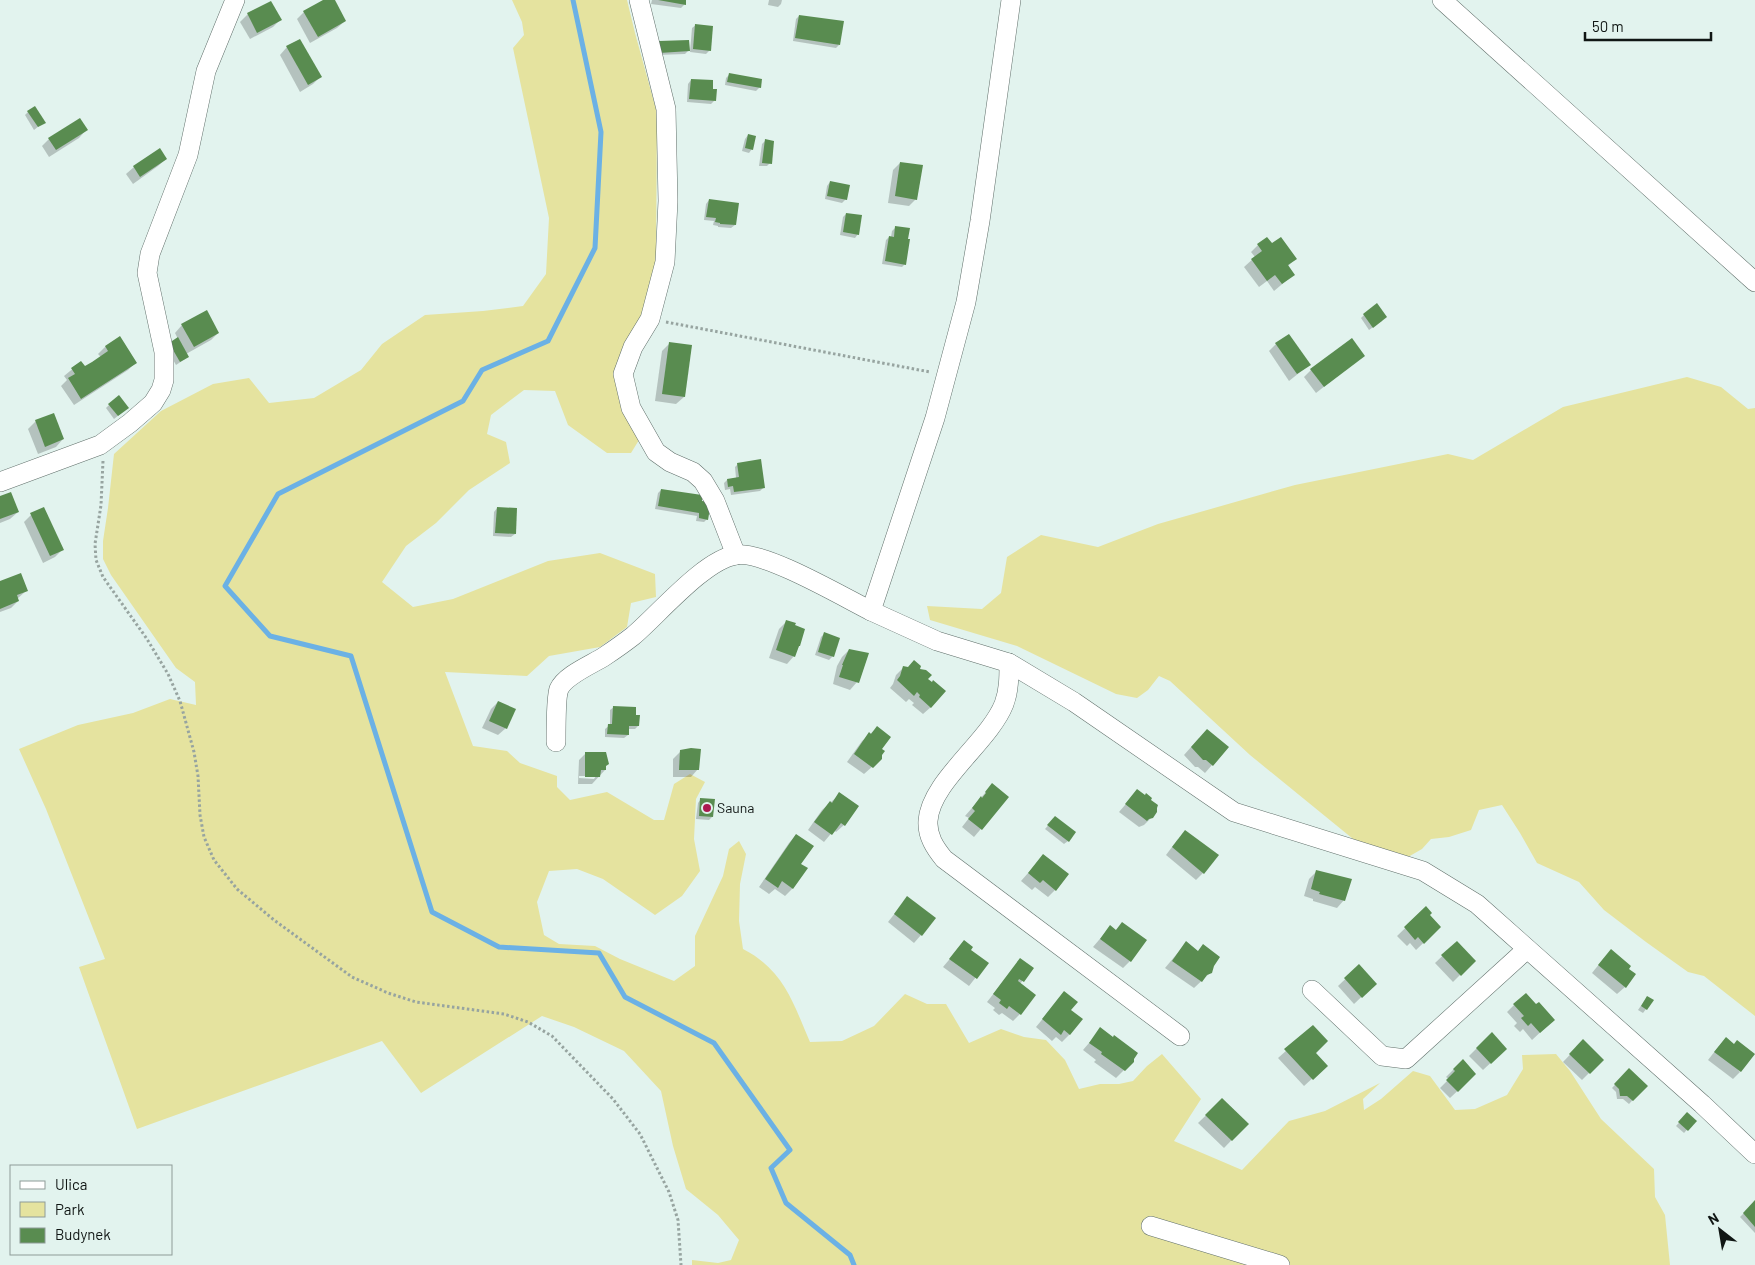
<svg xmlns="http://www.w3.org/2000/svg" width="1755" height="1265" font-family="Barlow,sans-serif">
	<rect width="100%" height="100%" fill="#e2f3ee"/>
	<g fill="#e5e39f">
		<path d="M512 0H627L635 33 657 113 656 262 647 305 625 345 639 440 631 453H607L568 425 555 391 524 390 491 415 487 434 506 442 510 463 469 490 436 523 406 546 382 582 413 607 453 599 548 561 600 553 655 574 656 597 631 603 627 627 600 647 549 656 527 676 445 672 473 746 507 751 520 763 557 776V787L570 800 607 792 654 820H664L674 784 690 774 705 782 696 799 694 839 700 871 682 896 655 915 603 879 577 869 549 871 537 902 544 935 559 944 595 946 620 959 674 981 695 966V936L723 876 729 849 739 841 746 854 740 884 739 921 743 949C784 970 793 1003 810 1042L842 1041 874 1026 905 994 927 1004H946L969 1043 1001 1029 1024 1037 1046 1040 1065 1060 1079 1089 1100 1084H1119L1133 1081 1147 1066 1162 1054 1201 1099 1174 1141 1242 1170 1289 1121 1325 1111 1380 1083 1363 1099 1364 1110 1381 1099 1413 1071 1430 1076 1455 1110 1475 1109 1507 1095 1523 1069 1522 1055 1556 1054 1570 1071 1601 1119 1654 1169 1655 1197 1665 1215 1670 1265H692V1260L718 1263 731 1260 739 1240 718 1215 686 1189 673 1146 661 1091 624 1051 574 1027 542 1016 421 1093 382 1041 137 1129 79 967 105 959 46 809 19 749 78 725 133 713 170 699 196 705 195 682 176 668 111 575 103 559V541L108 508 114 454 161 411 213 384 249 378 269 403 314 398 361 370 382 344 425 315 483 311 523 306 546 274 549 218 513 48 524 35 522 22Z"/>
		<polygon points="1687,377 1721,387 1748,409 1755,408 1755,1016 1704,976 1688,972 1646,942 1604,910 1579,882 1537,863 1520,833 1502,805 1479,810 1471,830 1449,837 1431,839 1422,849 1408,857 1358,843 1250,755 1170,681 1159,676 1148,690 1137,698 1116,694 1017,646 930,620 927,606 982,609 1001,593 1007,557 1041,535 1098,547 1158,524 1295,485 1448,454 1473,460 1563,407"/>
	</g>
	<g fill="#0003" fill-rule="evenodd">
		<polygon points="325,0 333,0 345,21 337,28 310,43 297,19 304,12"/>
		<polygon points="652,0 685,0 685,4 681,8 651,4"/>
		<polygon points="769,0 782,0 781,4 778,7 768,5"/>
		<polygon points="248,14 280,20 273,27 250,39 240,22"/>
		<polygon points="799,16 839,45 836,48 793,41 796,19"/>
		<polygon points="696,25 710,50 706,54 690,52 692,28"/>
		<polygon points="656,46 688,51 685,54 657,55"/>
		<polygon points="287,47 320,77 313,84 300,92 280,55"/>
		<polygon points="729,75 760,87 756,91 725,85 726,78"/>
		<polygon points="691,80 712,90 716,90 714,101 711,104 687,102 688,84"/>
		<polygon points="28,112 44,122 34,130 25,115"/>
		<polygon points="86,130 79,138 49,157 42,146 49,139"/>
		<polygon points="748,135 752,149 749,153 742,151 745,139"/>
		<polygon points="765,141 770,163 767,166 759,166 762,144"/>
		<polygon points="160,150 166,159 158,166 133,184 126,174 134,167"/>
		<polygon points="900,163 916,199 909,206 888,203 893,170"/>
		<polygon points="830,182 846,199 842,203 825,199 827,186"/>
		<polygon points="709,200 735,225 731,228 718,227 718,226 713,225 714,221 704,220 706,204"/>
		<polygon points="846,214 858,234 855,238 840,235 843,217"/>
		<polygon points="896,227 905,264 902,267 882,264 886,240 889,237 891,237 892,231"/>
		<polygon points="1258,245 1271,245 1295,259 1287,267 1293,275 1274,291 1267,281 1259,287 1244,267 1255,257 1251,252"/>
		<polygon points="1364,315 1382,321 1369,330 1361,318"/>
		<polygon points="182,325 218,333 211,340 186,354 188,357 176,365 166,347 178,339 175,333"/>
		<polygon points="670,343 684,397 676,404 655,401 662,351"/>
		<polygon points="1276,344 1309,365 1289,381 1269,351"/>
		<polygon points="106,346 135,363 128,370 74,405 61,386 67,380 64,376 81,362 85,368 101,357 98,354"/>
		<polygon points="1363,356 1316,393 1304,377 1311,370"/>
		<polygon points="109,405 124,411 114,419 106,408"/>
		<polygon points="36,421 63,439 56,447 38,454 28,429"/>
		<polygon points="738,464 763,488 760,491 731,495 730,489 725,490 724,483 727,480 736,478 735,467"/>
		<polygon points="661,490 700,502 707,519 704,522 696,521 697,516 655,509 658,493"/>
		<polygon points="0,497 18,512 10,519 0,523"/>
		<polygon points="497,508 515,534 511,537 493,536 494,512"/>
		<polygon points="31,515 62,550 55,557 43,563 24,522"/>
		<polygon points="0,582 26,591 17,599 18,601 11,608 0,612"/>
		<polygon points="786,622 799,646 794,656 787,664 769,658 779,629"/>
		<polygon points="824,634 833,656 829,660 815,655 821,637"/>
		<polygon points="849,650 857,682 850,690 833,684 837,666 842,657"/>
		<polygon points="903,668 919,670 927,679 931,707 923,714 912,705 914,703 909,699 906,702 890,688 893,684 896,675"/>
		<polygon points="498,702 506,728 498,735 482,728 491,709"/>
		<polygon points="614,707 635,716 638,726 635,729 628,729 628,735 624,738 605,737 605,729 610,725 610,710"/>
		<polygon points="877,728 880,755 873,766 864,774 847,762 862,741"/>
		<polygon points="1199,738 1212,765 1205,773 1198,767 1195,767 1184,755"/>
		<polygon points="681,751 698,769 691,777 673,777 673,759"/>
		<path d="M586 753 605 766V770L592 784H578L579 760ZM579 776H596L594 779 579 778Z"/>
		<polygon points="992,785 1008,797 974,837 962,827 969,818 965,816"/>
		<polygon points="1137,791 1152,817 1144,825 1139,827 1119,812"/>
		<polygon points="840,794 844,825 836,832 834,830 824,842 808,830 822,810"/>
		<polygon points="701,799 712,817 709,820 696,819 698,803"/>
		<polygon points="1052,821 1068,841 1064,844 1045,829"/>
		<polygon points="796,835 800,864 792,889 785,896 775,889 769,894 759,887 789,843"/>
		<polygon points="1178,839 1203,873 1196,880 1166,855"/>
		<polygon points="1044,855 1055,890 1048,897 1035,887 1032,890 1021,881"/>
		<polygon points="1317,871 1344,900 1337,908 1313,901 1313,899 1304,896 1309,879"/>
		<polygon points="907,898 921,935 914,943 888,922"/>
		<polygon points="1426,908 1429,915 1440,927 1416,950 1410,943 1407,946 1397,936"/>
		<polygon points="1122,924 1130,961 1123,968 1093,947 1110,927 1115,931"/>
		<polygon points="964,942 969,950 987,963 969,986 943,967"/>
		<polygon points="1457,942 1474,961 1453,982 1435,963"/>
		<polygon points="1186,943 1213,965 1211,972 1194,988 1165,968"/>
		<polygon points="1604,958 1625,987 1617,994 1592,973"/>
		<polygon points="1020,960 1032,969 1020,984 1020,1014 1013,1021 1002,1013 999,1015 993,1010 995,1008 987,1002"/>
		<polygon points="1359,966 1375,984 1354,1004 1338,986"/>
		<polygon points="1064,993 1070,1011 1070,1034 1062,1042 1056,1037 1052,1041 1036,1027"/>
		<polygon points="1647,997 1646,1009 1643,1013 1638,1010"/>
		<polygon points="1514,1005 1546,1027 1532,1040 1523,1029 1520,1032 1514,1026 1517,1023 1507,1012"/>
		<polygon points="1313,1027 1314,1053 1326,1066 1304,1086 1278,1058"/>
		<polygon points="1101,1029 1133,1058 1133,1061 1116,1078 1094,1062 1096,1060 1083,1050"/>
		<polygon points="1583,1041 1602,1060 1582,1080 1563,1062"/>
		<polygon points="1719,1046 1740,1072 1733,1079 1708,1060"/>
		<polygon points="1477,1048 1498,1056 1483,1070 1469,1056"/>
		<polygon points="1462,1061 1467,1082 1450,1098 1440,1088 1449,1079 1446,1077"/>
		<polygon points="1629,1070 1646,1086 1629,1104 1623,1099 1617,1099 1616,1092 1612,1088"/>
		<polygon points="1222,1100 1247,1124 1224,1148 1198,1123"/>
		<polygon points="1687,1114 1695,1121 1684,1133 1676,1126"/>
		<polygon points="1755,1202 1755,1233 1740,1217"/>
	</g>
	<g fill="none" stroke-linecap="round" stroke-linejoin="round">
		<polyline stroke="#6bb1e5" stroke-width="5" points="573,0 601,132 595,248 548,341 482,370 463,401 278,494 225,586 270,636 351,656 432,912 499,947 599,953 625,997 714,1043 790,1150 771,1168 786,1203 850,1255 854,1265"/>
	</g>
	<g fill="#598c50">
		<polygon points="323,0 335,0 346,21 318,37 303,11"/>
		<polygon points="658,0 686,0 686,5"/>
		<polygon points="271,1 282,20 257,33 247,13"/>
		<polygon points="799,15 844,21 840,45 795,38"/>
		<polygon points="695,24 713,26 711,51 693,49"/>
		<polygon points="300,39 322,77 308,85 286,46"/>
		<polygon points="689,40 690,51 659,53 659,41"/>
		<polygon points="729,73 762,79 761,88 727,82"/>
		<polygon points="691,79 713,80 713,89 717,89 716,101 689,99"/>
		<polygon points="35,106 46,123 38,127 27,111"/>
		<polygon points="80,118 88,130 56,150 48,138"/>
		<polygon points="748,134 756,136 753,150 745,148"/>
		<polygon points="765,139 774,141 772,164 762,163"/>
		<polygon points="160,148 167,159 140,177 133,166"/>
		<polygon points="900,162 923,165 917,200 895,196"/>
		<polygon points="830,181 850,185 847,200 827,196"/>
		<polygon points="709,199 739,203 736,225 720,224 720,223 715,222 716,218 706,217"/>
		<polygon points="846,213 862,215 859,235 843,232"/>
		<polygon points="895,226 910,228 908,239 910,239 906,265 885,261 889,236 894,237"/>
		<polygon points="1267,237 1272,243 1281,237 1297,259 1288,265 1295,275 1282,284 1275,275 1267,281 1251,259 1262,251 1257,244"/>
		<polygon points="1377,303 1387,317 1373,328 1363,314"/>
		<polygon points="207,310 219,333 194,347 181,324"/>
		<polygon points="1289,334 1311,365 1297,374 1275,343"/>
		<polygon points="120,336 137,363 81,399 68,378 75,374 71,368 81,361 85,366 92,362 108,351 105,346"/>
		<polygon points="178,337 189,357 180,362 169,343"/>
		<polygon points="1352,338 1365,356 1324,387 1310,369"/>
		<polygon points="669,342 692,345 685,397 662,394"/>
		<polygon points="119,395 129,408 118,416 108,404"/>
		<polygon points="54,413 64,439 45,447 35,420"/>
		<polygon points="761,459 765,488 734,492 733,486 728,487 727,479 739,477 737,463"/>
		<polygon points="661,489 702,495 702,501 711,502 708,520 699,518 699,513 658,506"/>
		<polygon points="11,492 19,512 0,519 0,496"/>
		<polygon points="44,507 64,550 50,556 30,513"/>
		<polygon points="497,507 517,508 516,534 495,533"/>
		<polygon points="21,573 28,591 17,595 19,601 0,609 0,581"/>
		<polygon points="786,620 796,623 795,625 805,629 800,646 799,646 795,657 776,650"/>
		<polygon points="824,632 840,638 834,657 818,652"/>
		<polygon points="849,649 869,653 859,683 839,677 843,665 842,665"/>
		<polygon points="914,660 921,666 920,669 926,670 932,675 928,679 932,682 933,680 946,691 931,708 919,697 920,695 917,692 914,696 897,680 900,676 903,666 908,667"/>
		<polygon points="498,701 516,709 507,729 489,721"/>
		<polygon points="613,706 636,707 636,715 640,715 639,726 629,726 629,735 607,734 608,724 612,724"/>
		<polygon points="877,726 891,737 882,749 885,751 882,755 882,759 873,768 854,754 869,732 871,734"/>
		<polygon points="1207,729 1229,747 1213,766 1206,760 1203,760 1191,747"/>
		<polygon points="691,748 701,749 699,770 679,770 680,750"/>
		<polygon points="585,752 606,752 609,764 606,766 606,770 601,770 600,777 585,777"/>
		<polygon points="992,783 1009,797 982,830 968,819 975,811 972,808 981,796 982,798 986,793 985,792"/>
		<polygon points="1137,789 1145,795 1146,793 1152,798 1151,800 1158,805 1157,808 1157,812 1153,818 1149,819 1147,821 1125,804"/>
		<polygon points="839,792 859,806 845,826 841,823 832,835 814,822 830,801 832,803"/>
		<polygon points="700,798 715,799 713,817 699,816"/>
		<polygon points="1055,816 1076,832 1069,842 1047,825"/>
		<polygon points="1185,830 1219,855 1204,874 1172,847"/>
		<polygon points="796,834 814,846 801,864 808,868 793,889 782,881 778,888 765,879"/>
		<polygon points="1043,854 1069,874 1056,891 1043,880 1040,883 1028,873"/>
		<polygon points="1316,870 1352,879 1345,901 1319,894 1320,892 1311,889"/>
		<polygon points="907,896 936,918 922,936 894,914"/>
		<polygon points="1426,906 1432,913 1430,915 1441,927 1424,944 1418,937 1415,940 1404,927"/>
		<polygon points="1122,922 1147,940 1131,962 1100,939 1110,925 1116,930"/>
		<polygon points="964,940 973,947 971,950 989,963 977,979 949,959"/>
		<polygon points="1186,941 1198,951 1203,944 1220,957 1214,966 1212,973 1207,975 1202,982 1172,961"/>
		<polygon points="1457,941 1476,961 1461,976 1441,955"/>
		<polygon points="1611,949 1631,966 1629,969 1636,974 1626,988 1598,965"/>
		<polygon points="1020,958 1034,968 1024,982 1019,979 1018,981 1036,995 1021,1015 1009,1006 1007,1009 999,1003 1001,1000 993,994"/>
		<polygon points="1359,964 1377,984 1362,998 1344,978"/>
		<polygon points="1064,991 1078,1002 1071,1010 1083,1019 1070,1035 1064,1030 1061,1035 1042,1019"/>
		<polygon points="1526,993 1536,1004 1539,1002 1555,1020 1540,1033 1531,1023 1528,1026 1521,1018 1524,1016 1513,1004"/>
		<polygon points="1647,996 1654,1000 1647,1010 1641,1006"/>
		<polygon points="1313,1025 1328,1041 1316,1053 1328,1066 1313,1080 1284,1049"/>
		<polygon points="1100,1027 1113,1037 1114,1035 1138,1053 1134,1059 1134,1062 1125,1071 1101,1054 1102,1052 1089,1043"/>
		<polygon points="1492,1032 1507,1049 1491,1064 1476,1048"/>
		<polygon points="1726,1037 1734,1044 1737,1040 1755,1054 1741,1072 1714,1052"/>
		<polygon points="1583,1039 1604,1060 1590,1074 1569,1054"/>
		<polygon points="1463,1059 1476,1074 1458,1092 1446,1080 1455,1071 1453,1069"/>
		<polygon points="1629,1068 1648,1086 1633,1101 1627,1096 1620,1096 1619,1089 1614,1084"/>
		<polygon points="1222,1098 1249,1124 1232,1141 1205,1115"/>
		<polygon points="1687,1112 1697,1121 1688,1131 1678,1122"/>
		<polygon points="1755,1200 1755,1227 1743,1213"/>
	</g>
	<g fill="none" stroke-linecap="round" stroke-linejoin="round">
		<defs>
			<g id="minor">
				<polyline points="639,0 666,109 668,201 665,262 650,319 633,347 623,374 631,408 656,452 670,462 693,472 703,481 715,501 736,555"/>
				<polyline points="1011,0 980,221 966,302 935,418 871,611 937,641 1009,663 1074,702 1234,812 1423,871 1477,904 1702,1104 1755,1154"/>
				<polyline points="1442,0 1755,282"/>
				<polyline points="0,482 100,445 130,423 153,403 161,390 164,380 164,352 147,273 150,254 188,155 206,71 235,0"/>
				<path d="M1009 663C1009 677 1009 691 1004 704 989 742 930 782 928 821 927 836 935 848 944 859L1180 1036"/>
				<path d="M556 742C556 731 556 696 559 689 565 675 593 664 605 656 614 650 624 643 633 636 658 615 705 559 736 555 763 550 843 597 871 611"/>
				<polyline points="1312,990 1382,1056 1406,1059 1527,949"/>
				<polyline points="1151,1226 1280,1265"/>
			</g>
		</defs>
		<use href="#minor" stroke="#606f6a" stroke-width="20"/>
		<g stroke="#97a4a0" stroke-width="3" stroke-dasharray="2.5 2.5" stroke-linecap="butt">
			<polyline points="666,322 930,372"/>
			<polyline points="103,461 101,505 95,544 96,560 103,577 147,639 168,674 180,701 194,752 198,776 200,815 204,837 214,860 237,889 274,920 352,977 388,993 416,1002 504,1014 528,1022 552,1036 613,1099 640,1134 669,1192 678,1220 681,1265"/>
		</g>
		<use href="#minor" stroke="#fff" stroke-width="19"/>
	</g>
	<circle fill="#ab1951" stroke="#e2f3ee" stroke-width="2" cx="707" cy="808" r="5"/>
	<g text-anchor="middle" stroke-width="4.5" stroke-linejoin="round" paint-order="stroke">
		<g font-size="14" fill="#101614" stroke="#e2f3ee" text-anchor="start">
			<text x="717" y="813">Sauna</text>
		</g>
	</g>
	<rect x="10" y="1165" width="162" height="90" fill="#e2f3ee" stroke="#8e9b97"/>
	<rect x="20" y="1181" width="25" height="8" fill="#ffffff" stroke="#8e9b97"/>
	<text x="55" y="1190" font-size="15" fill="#101614">Ulica</text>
	<rect x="20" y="1202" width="25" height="15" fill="#e5e39f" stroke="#8e9b97"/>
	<text x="55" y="1215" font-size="15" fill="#101614">Park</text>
	<rect x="20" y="1228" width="25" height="15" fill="#598c50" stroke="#8e9b97"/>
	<text x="55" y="1240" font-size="15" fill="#101614">Budynek</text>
	<g transform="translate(1720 1230) rotate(329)" stroke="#e2f3ee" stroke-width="4" paint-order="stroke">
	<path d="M0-4L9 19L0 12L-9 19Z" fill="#101614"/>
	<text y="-8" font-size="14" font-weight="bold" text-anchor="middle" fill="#101614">N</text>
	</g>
	<path d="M1585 32v8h126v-8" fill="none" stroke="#101614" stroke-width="2.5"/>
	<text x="1592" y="32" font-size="15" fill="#101614" stroke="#e2f3ee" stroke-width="4" paint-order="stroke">50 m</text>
</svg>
